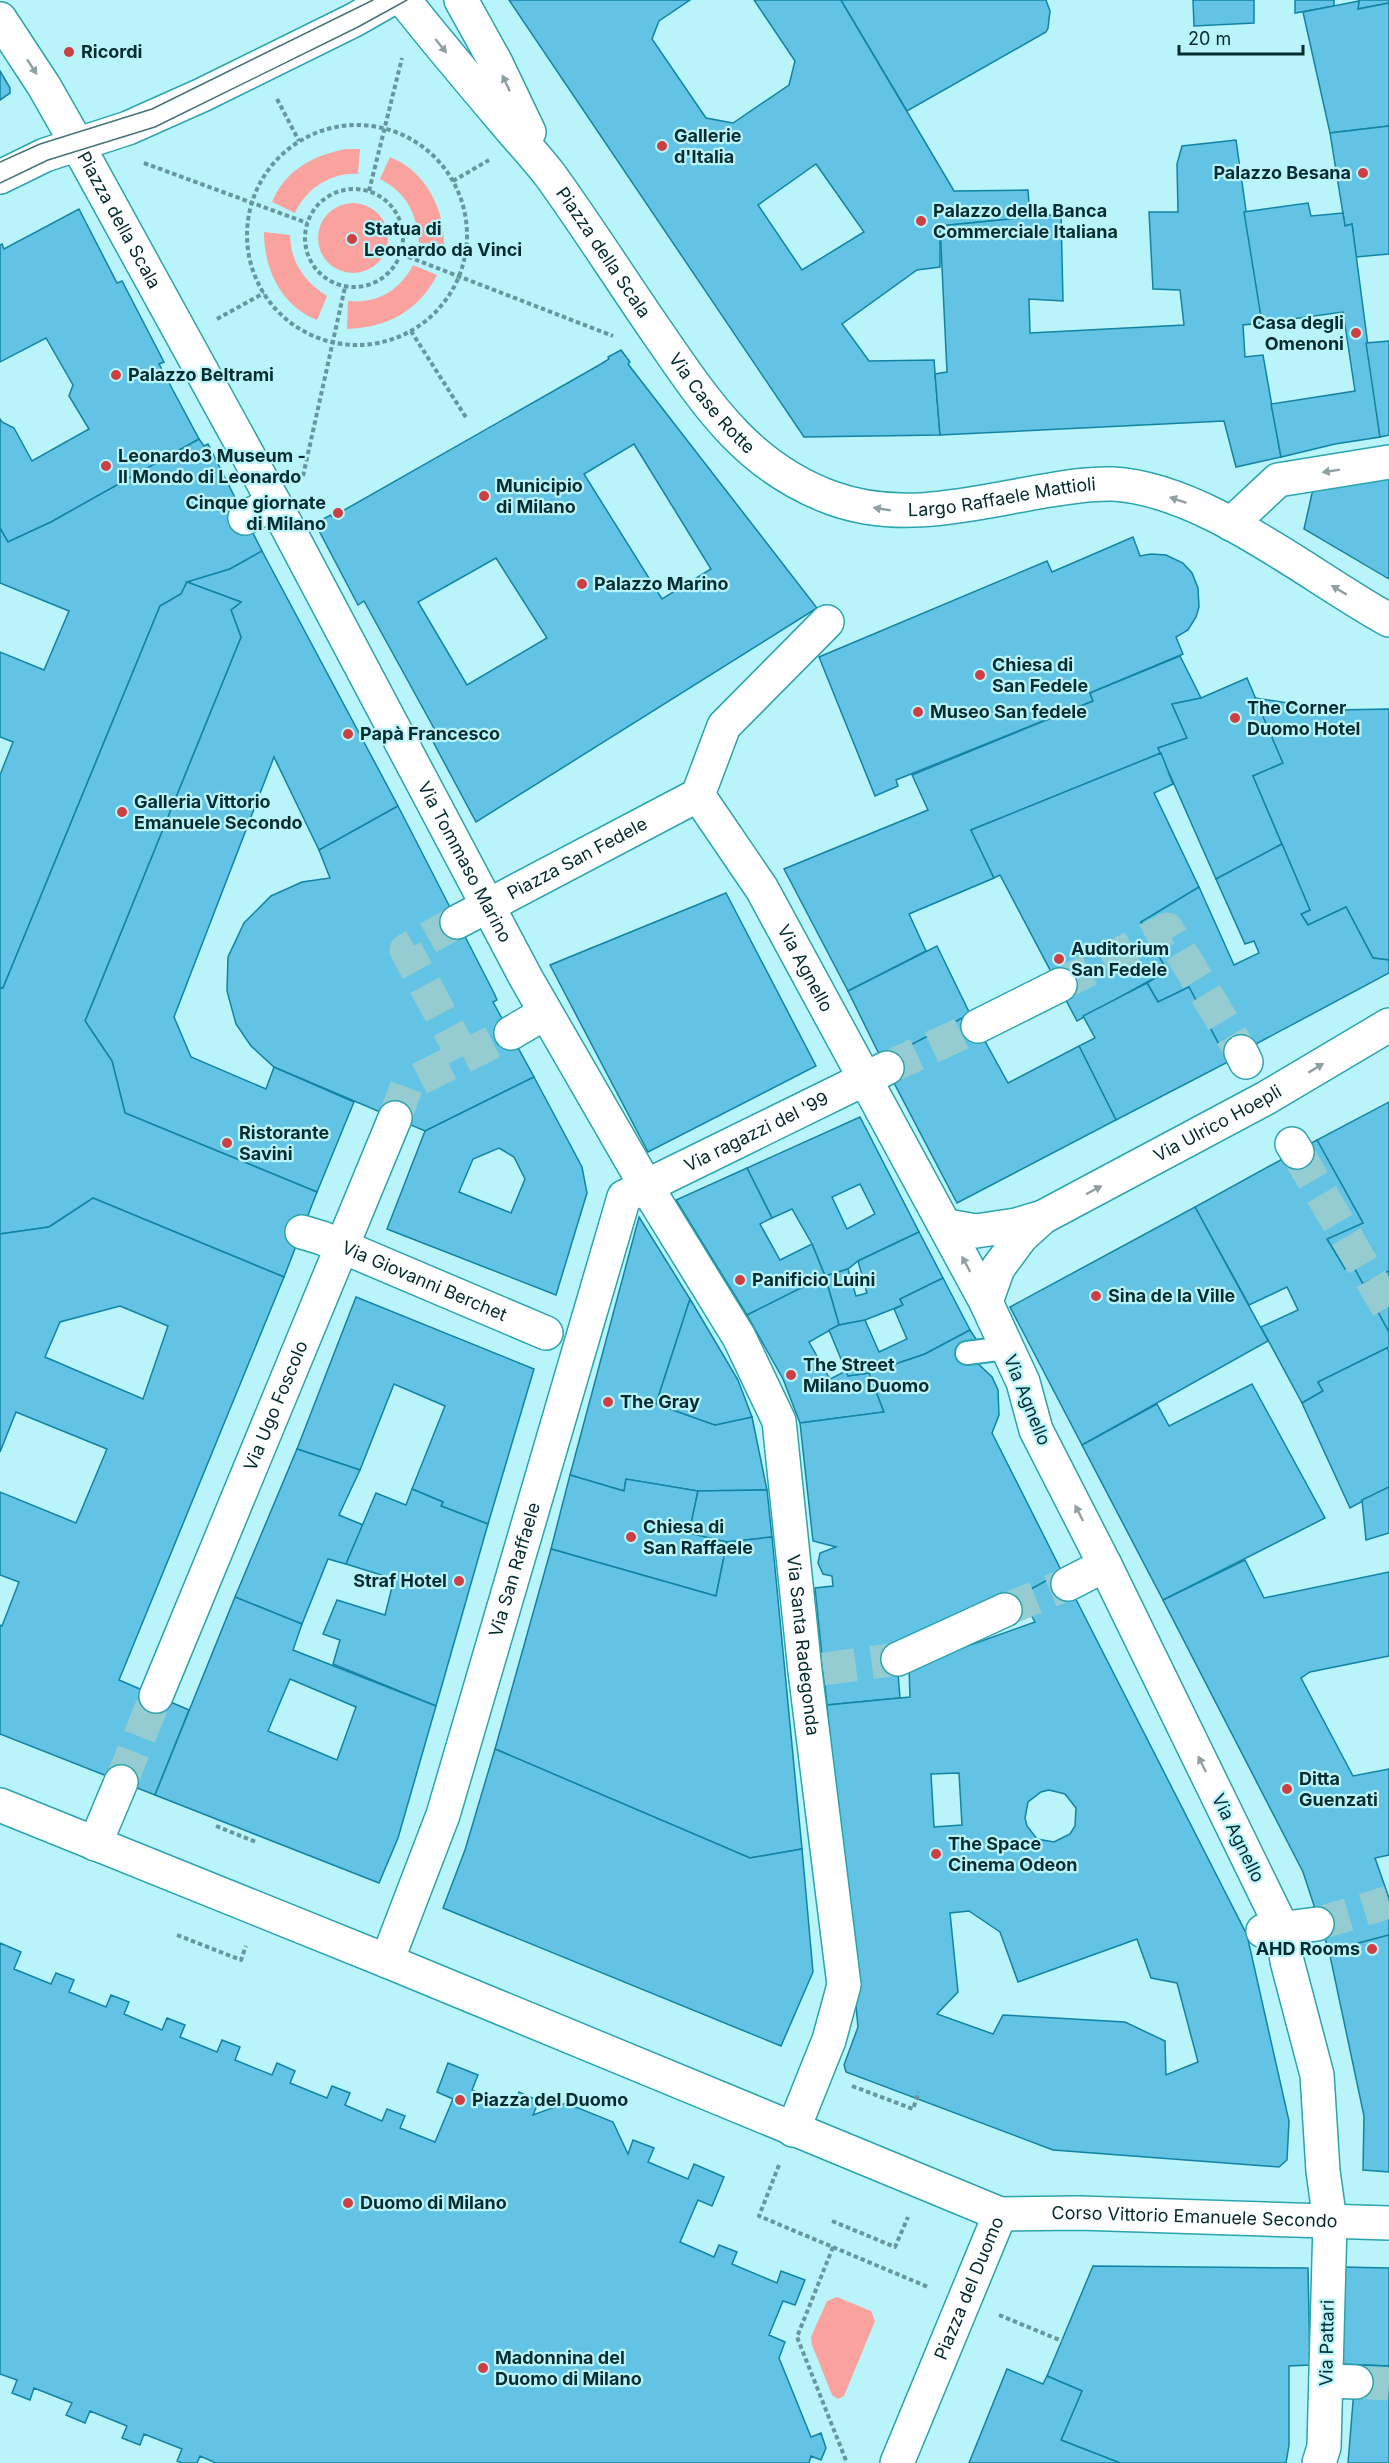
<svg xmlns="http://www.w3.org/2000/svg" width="1389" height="2463" font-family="Inter,sans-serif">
	<rect width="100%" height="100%" fill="#b8f4fa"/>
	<g fill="#faa39e">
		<path d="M346 149H360L358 174C331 172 306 189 295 213L272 202C285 170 314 155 346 149Z"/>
		<path d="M390 157C425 171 444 207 444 244L419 243C417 214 407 193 380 179Z"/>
		<circle cx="353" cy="238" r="35"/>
		<path d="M264 232 290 235C291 263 304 281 327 296L317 320C281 306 264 269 264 232Z"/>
		<path d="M413 265 437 275C419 311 386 328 347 329L348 301C376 304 400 291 413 265Z"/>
		<polygon points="837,2297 871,2311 875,2321 844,2396 838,2399 832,2395 812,2345 811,2337 827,2301"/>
	</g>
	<g fill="#62c3e4" stroke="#1284a3" stroke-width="1.5" fill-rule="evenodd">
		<path d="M509 0H690L659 21 652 39 706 118 733 123 789 85 795 61 754 0H841L954 191 1028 190 1030 217 940 226V267L917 270 842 324 869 361 934 360 940 435 804 437ZM816 164 864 232 802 270 758 205Z"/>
		<polygon points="841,0 1046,0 1050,11 1048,28 1046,32 907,111"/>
		<polygon points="1193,0 1254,0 1254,23 1194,26"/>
		<polygon points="1295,0 1334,0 1334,6 1295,13"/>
		<polygon points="1359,0 1389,0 1389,3 1358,9"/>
		<polygon points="1359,1 1358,9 1389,3 1389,126 1330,133 1303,12"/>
		<polygon points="0,71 10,88 10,93 0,100"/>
		<polygon points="1389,126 1389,254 1356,257 1352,224 1345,226 1330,133"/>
		<polygon points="1236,140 1262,323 1243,325 1245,357 1263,355 1281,457 1236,467 1224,421 940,435 935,374 947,372 940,226 1061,214 1063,301 1029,299 1030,333 1184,325 1180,290 1153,289 1149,212 1178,212 1177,164 1182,146"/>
		<polygon points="1308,203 1311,216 1343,213 1345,226 1352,224 1380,437 1335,444 1281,457 1271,404 1355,391 1343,312 1262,323 1244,212"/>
		<polygon points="79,209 117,283 122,281 164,362 159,364 199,439 51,522 8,542 0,528 0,419 2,422 14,428 32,461 89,429 69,396 73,385 46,338 0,362 0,245 2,244 4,249"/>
		<polygon points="1389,341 1389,435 1380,437 1366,343"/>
		<path d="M621 350 630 362 628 364 817 608 476 822 430 736 436 732 364 601 358 605 315 523 331 515 332 517 601 364 609 359 608 357ZM634 444 711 569 662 599 584 474ZM496 558 547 638 467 685 418 602Z"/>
		<polygon points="199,439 204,446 208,444 262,551 230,569 187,582 181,594 160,606 3,988 0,988 0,775 13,742 0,737 0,652 44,670 69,611 0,583 0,528 8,542 51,522"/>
		<polygon points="1389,478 1389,579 1304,529 1313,489"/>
		<polygon points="1133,537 1140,556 1151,554 1166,555 1183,563 1192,573 1198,588 1199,607 1196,617 1188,630 1176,637 1183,654 1090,693 1093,701 896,780 898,786 875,796 819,657 1047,561 1052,572"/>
		<polygon points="262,551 398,806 319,850 274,757 174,1017 191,1057 266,1089 274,1067 354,1102 317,1192 125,1113 112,1061 85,1021 241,637 231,610 241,602 187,582 230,569"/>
		<polygon points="187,582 241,602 231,610 241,637 85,1021 112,1061 125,1113 317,1192 284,1277 93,1198 49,1227 0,1234 0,988 3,988 160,606 181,594"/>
		<polygon points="1180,656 1201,698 1172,704 1187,738 1158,748 1161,753 971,830 994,878 909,914 926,951 848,991 784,869 928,810 912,775 1093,701 1090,693"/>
		<polygon points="1247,678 1283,763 1253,776 1282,844 1216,879 1158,748 1187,738 1172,704 1201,698"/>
		<polygon points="1255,698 1334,710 1389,709 1389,960 1373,958 1346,907 1308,925 1301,914 1310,910 1253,776 1283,763"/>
		<polygon points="1161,753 1173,784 1154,793 1199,887 1141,922 1167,971 1077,1021 1000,875 994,878 971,830"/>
		<polygon points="398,806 494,993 497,1000 493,1002 534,1077 425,1131 274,1067 251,1046 236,1024 227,991 228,957 244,923 271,896 302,882 330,878 319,850"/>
		<polygon points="1282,844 1310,910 1301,914 1308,925 1346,907 1373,958 1389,960 1389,973 1241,1052 1228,1062 1189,987 1158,1002 1147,983 1167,971 1141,922 1199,887 1234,965 1259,953 1254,941 1245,944 1216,879"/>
		<polygon points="726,893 816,1066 648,1152 550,965"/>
		<polygon points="937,946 970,1014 882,1060 848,991"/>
		<polygon points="1147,983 1158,1002 1189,987 1228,1062 1116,1120 1079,1046 1095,1038 1083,1016"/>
		<polygon points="970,1014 1008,1083 1079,1046 1116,1120 957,1203 882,1060"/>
		<path d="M534 1077 582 1167 587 1193 556 1295 387 1229 425 1131ZM499 1148 514 1157 525 1179 511 1213 459 1192 473 1159Z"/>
		<polygon points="1389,1102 1389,1271 1363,1284 1352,1264 1345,1269 1327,1239 1363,1223 1317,1140"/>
		<path d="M860 1117 919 1232 858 1261 848 1269 825 1276 812 1244 792 1209 772 1218 747 1168ZM860 1184 875 1214 847 1229 832 1197Z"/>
		<polygon points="1317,1140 1363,1223 1327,1239 1345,1269 1352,1264 1389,1332 1389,1347 1318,1382 1323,1391 1302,1403 1261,1327 1298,1310 1287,1287 1249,1305 1195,1207"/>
		<polygon points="747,1168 772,1218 760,1224 780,1260 812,1244 825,1276 747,1315 676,1200"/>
		<path d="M93 1198 284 1277 119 1680 189 1710 155 1795 0 1734V1625L2 1626 19 1582 0 1575V1492L76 1523 107 1449 16 1412 0 1452V1234L49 1227ZM120 1306 168 1326 143 1399 45 1357 60 1322Z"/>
		<polygon points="1195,1207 1268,1341 1082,1445 1010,1307"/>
		<polygon points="639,1217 690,1299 656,1404 715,1425 752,1417 767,1490 698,1491 626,1479 624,1491 570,1475"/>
		<polygon points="919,1232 943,1278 900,1299 903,1305 865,1320 839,1325 825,1276 848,1269 856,1296 867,1293 858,1261"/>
		<polygon points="1389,1271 1389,1332 1363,1284"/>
		<polygon points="825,1276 839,1325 809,1342 830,1379 846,1371 848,1376 869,1373 884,1412 800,1423 783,1379 747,1315"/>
		<polygon points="943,1278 970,1330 925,1354 869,1373 848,1376 829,1330 839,1325 865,1320 879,1352 907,1339 894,1309 903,1305 900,1299"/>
		<polygon points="356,1297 534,1369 488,1524 441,1506 443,1502 412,1489 445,1406 394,1384 360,1470 297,1449"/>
		<polygon points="690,1299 738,1380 752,1417 715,1425 656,1404"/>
		<polygon points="970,1330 980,1345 967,1353 992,1377 998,1390 999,1415 992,1433 1062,1572 1020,1595 1028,1610 1010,1620 997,1595 896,1648 900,1698 827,1705 815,1588 833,1586 832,1576 823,1574 818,1563 820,1553 836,1547 813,1541 800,1423 884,1412 869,1373 925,1354"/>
		<polygon points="1387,1348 1389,1351 1389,1487 1350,1508 1302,1403 1323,1391 1318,1382"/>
		<polygon points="1252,1384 1325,1518 1163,1600 1082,1445 1157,1404 1169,1426"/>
		<polygon points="297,1449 360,1470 339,1515 363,1525 346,1564 328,1559 302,1624 235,1597"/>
		<polygon points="570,1475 624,1491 626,1479 698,1491 689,1533 727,1542 716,1596 551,1549"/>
		<polygon points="1389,1487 1389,1533 1366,1540 1362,1500"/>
		<polygon points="412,1489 443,1502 441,1506 488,1524 436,1706 333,1664 340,1640 323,1634 337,1600 385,1615 394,1579 346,1564 376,1493 406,1505"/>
		<polygon points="767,1490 772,1537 727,1542 689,1533 698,1491"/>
		<polygon points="772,1537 802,1849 750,1858 495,1749 551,1549 716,1596 727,1542"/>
		<polygon points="1245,1560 1264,1598 1389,1572 1389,1656 1310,1672 1301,1678 1353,1776 1389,1769 1389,1855 1375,1858 1389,1898 1389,1935 1329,1951 1303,1872 1163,1600"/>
		<path d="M1062 1572 1247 1935 1289 2121 1287 2160 1279 2167 1053 2150 846 2072 844 2065 858 2027 827 1705 910 1697 909 1667 1035 1622 1020 1595ZM959 1773 962 1825 934 1827 931 1774ZM1049 1790 1065 1794 1076 1808 1075 1826 1070 1834 1054 1842 1037 1839 1027 1826 1025 1818 1028 1802 1041 1792ZM969 1911 1000 1932 1018 1982 1137 1939 1151 1978 1177 1983 1198 2062 1166 2075 1165 2041 1125 2022 1003 2015 993 2034 937 2014 958 1992 950 1913Z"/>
		<path d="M235 1597 302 1624 293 1650 436 1706 398 1838 379 1883 155 1795ZM290 1679 356 1707 337 1760 268 1731Z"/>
		<polygon points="495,1749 750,1858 802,1849 813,1972 781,2046 443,1908 465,1850"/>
		<polygon points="1389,1935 1389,2172 1363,2170 1364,2116 1329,1951"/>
		<polygon points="0,1943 21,1952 14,1969 51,1984 56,1973 74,1980 69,1992 106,2007 111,1995 129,2002 124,2014 162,2030 167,2018 185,2025 180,2037 217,2052 222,2040 240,2047 235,2060 272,2075 277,2063 295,2071 290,2083 327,2098 332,2086 350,2093 345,2105 382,2121 387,2109 405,2116 400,2128 435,2142 453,2099 437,2092 448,2063 478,2075 472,2090 513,2107 519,2092 539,2101 533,2115 566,2103 613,2122 628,2154 633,2140 654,2148 648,2162 688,2179 694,2164 724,2177 712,2206 698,2200 680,2242 714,2257 719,2245 737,2252 732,2264 777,2283 781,2271 805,2280 795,2305 783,2301 769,2335 785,2342 779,2358 811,2437 821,2433 826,2448 821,2460 811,2456 809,2463 216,2463 200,2456 197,2463 182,2463 177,2461 182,2449 144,2434 140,2445 122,2438 127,2426 90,2411 85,2423 66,2415 72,2403 34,2388 30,2400 12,2393 17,2380 0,2374"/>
		<polygon points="1093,2266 1308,2268 1310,2365 1289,2366 1289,2445 1286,2463 1120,2463 1061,2440 1082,2391 1047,2376"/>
		<polygon points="1342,2267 1389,2268 1389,2366 1342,2364"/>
		<polygon points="1356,2365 1389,2366 1389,2463 1348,2463"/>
		<polygon points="1007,2369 1043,2384 1047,2376 1082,2391 1061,2440 1120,2463 969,2463"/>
	</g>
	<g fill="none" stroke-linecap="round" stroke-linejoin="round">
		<g stroke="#94ccd1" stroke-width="33" stroke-dasharray="33 16" stroke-linecap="butt">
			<polyline points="457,922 406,950 463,1056"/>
			<polyline points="1060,985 1167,929 1241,1052"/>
			<polyline points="887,1068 978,1026"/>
			<polyline points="395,1118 407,1085 511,1033"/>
			<polyline points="1297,1152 1389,1310"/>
			<polyline points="1005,1610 1068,1584"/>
			<polyline points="823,1669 898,1659"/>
			<polyline points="121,1782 156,1696"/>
			<polyline points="1356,2382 1389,2384"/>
		</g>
		<polyline stroke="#94ccd1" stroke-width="33" stroke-dasharray="33 16" stroke-linecap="butt" points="1317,1924 1389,1902"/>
		<defs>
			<polyline id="service" points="967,1353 1006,1348"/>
			<g id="pedestrian">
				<path id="s1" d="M77 144 283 519 526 978 646 1186 739 1337 779 1421 805 1671 844 1985 829 2040 793 2130"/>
				<polyline points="245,518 274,503"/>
				<path id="s2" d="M698 795 762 889 986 1302"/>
				<path id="s3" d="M457 922 698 795 724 726 827 622"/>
				<polyline points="978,1026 1060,985"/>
				<polyline points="511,1033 545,1013"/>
				<polyline points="1241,1052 1246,1062"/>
				<polyline points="1292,1144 1297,1152"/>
				<polyline points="947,1226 976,1231 1016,1225 1043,1217"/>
				<path id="s4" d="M302 1232 322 1238 546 1333"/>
				<polyline points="1068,1584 1105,1565"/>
				<polyline points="898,1659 1005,1610"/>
				<path id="s5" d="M156 1696 395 1118"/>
				<path id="s6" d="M0 1805 387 1961 1000 2214 1079 2213 1389 2223"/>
				<polyline points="95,1844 121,1782"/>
				<polyline points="1283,1930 1287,1961 1317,2075 1323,2171 1330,2222 1324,2447 1319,2463"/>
				<path id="s7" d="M387 1961 443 1815 624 1197 887 1068"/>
				<polyline points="1326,2381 1356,2382"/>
				<path id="s8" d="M897 2463 1000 2214"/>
			</g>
			<g id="minor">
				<path id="s9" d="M404 0C437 42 471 82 505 122 520 140 536 157 550 175 587 226 621 280 657 332 706 403 747 467 832 498 900 523 970 504 1038 492 1063 488 1088 483 1113 484 1205 489 1309 576 1389 620"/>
				<polyline points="461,0 496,63 529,132"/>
				<polyline points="0,19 44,86 77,144"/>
				<polyline points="0,177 45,155 128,128 202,95 354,20 389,0"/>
				<polyline points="1231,524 1278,480 1389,462"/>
				<path id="s10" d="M1283 1930 1105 1565 1036 1430 1023 1382 986 1302 998 1268 1021 1237 1043 1217 1266 1098 1389 1025"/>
				<polyline points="1263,1931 1317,1924"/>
			</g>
		</defs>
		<use href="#service" stroke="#2ba4ae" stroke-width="26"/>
		<use href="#pedestrian" stroke="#2ba4ae" stroke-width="36"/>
		<use href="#minor" stroke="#2ba4ae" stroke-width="36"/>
		<g stroke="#66979c" stroke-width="4" stroke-dasharray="4.5 3" stroke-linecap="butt">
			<polyline points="277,99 299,141"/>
			<circle cx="357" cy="235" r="110"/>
			<polyline points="144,163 307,223"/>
			<polyline points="453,181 489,160"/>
			<circle cx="354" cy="238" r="49"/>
			<polyline points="369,191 402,58"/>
			<polyline points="401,254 613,336"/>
			<polyline points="217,319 264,293"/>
			<polyline points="411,331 467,419"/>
			<polyline points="303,476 345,287"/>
			<polyline points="216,1826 256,1842"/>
			<polyline points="177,1935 241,1960 246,1946"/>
			<polyline points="852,2086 913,2109 919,2092"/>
			<polyline points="779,2165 759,2216 928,2287"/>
			<polyline points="832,2221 895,2247 908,2217"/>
			<polyline points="833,2247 797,2337 847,2463"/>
			<polyline points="999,2315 1062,2341"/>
		</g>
		<use href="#service" stroke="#fff" stroke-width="22"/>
		<use href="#pedestrian" stroke="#fff" stroke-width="33"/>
		<use href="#minor" stroke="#fff" stroke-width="33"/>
		<g stroke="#457377" stroke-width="1.5">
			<polyline points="0,162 40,144 152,109 373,0"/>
			<polyline points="0,183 48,160 155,127 358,27 407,0"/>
		</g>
	</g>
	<defs><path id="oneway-solid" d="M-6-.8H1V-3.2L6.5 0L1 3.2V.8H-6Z" transform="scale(1.5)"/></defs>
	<g fill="#8ea0a1">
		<use href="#oneway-solid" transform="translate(441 46) rotate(51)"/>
		<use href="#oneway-solid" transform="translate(32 67) rotate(57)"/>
		<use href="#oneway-solid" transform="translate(506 83) rotate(-115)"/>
		<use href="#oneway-solid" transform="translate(1331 471) rotate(171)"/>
		<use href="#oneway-solid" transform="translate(1178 500) rotate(-161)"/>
		<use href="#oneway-solid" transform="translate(882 509) rotate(-171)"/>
		<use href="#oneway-solid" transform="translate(1339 590) rotate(-149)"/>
		<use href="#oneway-solid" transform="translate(1316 1068) rotate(-31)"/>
		<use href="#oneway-solid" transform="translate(1094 1190) rotate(-28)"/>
		<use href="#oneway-solid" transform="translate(966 1264) rotate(-118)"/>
		<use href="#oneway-solid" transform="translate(1079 1513) rotate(-117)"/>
		<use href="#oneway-solid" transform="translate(1202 1764) rotate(-116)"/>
	</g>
	<g fill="#ce3f44" stroke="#b8f4fa" stroke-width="2">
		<circle cx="69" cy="52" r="6"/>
		<circle cx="662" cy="146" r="6"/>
		<circle cx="1363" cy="173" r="6"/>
		<circle cx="921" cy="221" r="6"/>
		<circle cx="352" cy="239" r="6"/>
		<circle cx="1356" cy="333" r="6"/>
		<circle cx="116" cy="375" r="6"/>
		<circle cx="106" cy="466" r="6"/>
		<circle cx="484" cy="496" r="6"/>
		<circle cx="338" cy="513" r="6"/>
		<circle cx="582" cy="584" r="6"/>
		<circle cx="980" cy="675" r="6"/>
		<circle cx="918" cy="712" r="6"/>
		<circle cx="1235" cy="718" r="6"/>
		<circle cx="348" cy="734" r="6"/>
		<circle cx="122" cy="812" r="6"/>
		<circle cx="1059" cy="959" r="6"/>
		<circle cx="227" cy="1143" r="6"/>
		<circle cx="740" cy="1280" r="6"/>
		<circle cx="1096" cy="1296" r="6"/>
		<circle cx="791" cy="1375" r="6"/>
		<circle cx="608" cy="1402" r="6"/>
		<circle cx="631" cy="1537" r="6"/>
		<circle cx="459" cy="1581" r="6"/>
		<circle cx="1287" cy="1789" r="6"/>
		<circle cx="936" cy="1854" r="6"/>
		<circle cx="1372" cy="1949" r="6"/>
		<circle cx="460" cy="2100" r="6"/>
		<circle cx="348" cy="2203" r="6"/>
		<circle cx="483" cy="2368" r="6"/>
	</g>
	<g text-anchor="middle" stroke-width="4.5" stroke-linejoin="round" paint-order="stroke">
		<g font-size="18" font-weight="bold" fill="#052b2e" stroke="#b8f4fa" text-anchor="start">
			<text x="81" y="58">Ricordi</text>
			<text x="674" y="142">Gallerie<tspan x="674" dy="21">d'Italia</tspan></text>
			<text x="1351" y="179" text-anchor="end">Palazzo Besana</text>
			<text x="933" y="217">Palazzo della Banca<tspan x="933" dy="21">Commerciale Italiana</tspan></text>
			<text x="364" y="235">Statua di<tspan x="364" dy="21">Leonardo da Vinci</tspan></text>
			<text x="1344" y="329" text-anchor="end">Casa degli<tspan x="1344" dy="21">Omenoni</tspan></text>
			<text x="128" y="381">Palazzo Beltrami</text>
			<text x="118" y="462">Leonardo3 Museum -<tspan x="118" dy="21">Il Mondo di Leonardo</tspan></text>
			<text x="496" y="492">Municipio<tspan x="496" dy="21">di Milano</tspan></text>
			<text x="326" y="509" text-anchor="end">Cinque giornate<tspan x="326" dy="21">di Milano</tspan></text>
			<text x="594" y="590">Palazzo Marino</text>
			<text x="992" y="671">Chiesa di<tspan x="992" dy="21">San Fedele</tspan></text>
			<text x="1247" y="714">The Corner<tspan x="1247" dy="21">Duomo Hotel</tspan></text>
			<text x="930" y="718">Museo San fedele</text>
			<text x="360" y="740">Papà Francesco</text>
			<text x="134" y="808">Galleria Vittorio<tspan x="134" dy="21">Emanuele Secondo</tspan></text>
			<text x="1071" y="955">Auditorium<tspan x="1071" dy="21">San Fedele</tspan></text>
			<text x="239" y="1139">Ristorante<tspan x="239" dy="21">Savini</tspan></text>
			<text x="752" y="1286">Panificio Luini</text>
			<text x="1108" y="1302">Sina de la Ville</text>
			<text x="803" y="1371">The Street<tspan x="803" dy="21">Milano Duomo</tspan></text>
			<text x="620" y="1408">The Gray</text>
			<text x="643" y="1533">Chiesa di<tspan x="643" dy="21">San Raffaele</tspan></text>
			<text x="447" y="1587" text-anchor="end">Straf Hotel</text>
			<text x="1299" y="1785">Ditta<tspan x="1299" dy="21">Guenzati</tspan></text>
			<text x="948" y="1850">The Space<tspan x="948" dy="21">Cinema Odeon</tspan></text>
			<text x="1360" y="1955" text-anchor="end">AHD Rooms</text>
			<text x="472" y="2106">Piazza del Duomo</text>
			<text x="360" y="2209">Duomo di Milano</text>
			<text x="495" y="2364">Madonnina del<tspan x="495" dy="21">Duomo di Milano</tspan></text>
		</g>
		<g font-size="18" fill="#052b2e" stroke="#b8f4fa">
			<text dy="6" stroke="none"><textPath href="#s1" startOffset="87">Piazza della Scala</textPath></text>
			<text dy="6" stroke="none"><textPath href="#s9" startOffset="322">Piazza della Scala</textPath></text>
			<text dy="6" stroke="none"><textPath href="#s9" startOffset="508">Via Case Rotte</textPath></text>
			<text dy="6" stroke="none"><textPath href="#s9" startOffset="836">Largo Raffaele Mattioli</textPath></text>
			<text dy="6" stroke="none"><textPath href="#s3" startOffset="136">Piazza San Fedele</textPath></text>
			<text dy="6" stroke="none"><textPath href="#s1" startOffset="816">Via Tommaso Marino</textPath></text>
			<text dy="6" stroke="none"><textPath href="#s2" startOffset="204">Via Agnello</textPath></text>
			<text dy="6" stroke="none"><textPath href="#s10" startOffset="998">Via Ulrico Hoepli</textPath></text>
			<text dy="6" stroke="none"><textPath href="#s7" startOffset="948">Via ragazzi del '99</textPath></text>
			<text dy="6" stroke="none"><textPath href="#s4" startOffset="132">Via Giovanni Berchet</textPath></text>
			<text transform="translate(1027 1400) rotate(68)" y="6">Via Agnello</text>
			<text dy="6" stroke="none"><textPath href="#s5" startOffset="314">Via Ugo Foscolo</textPath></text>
			<text dy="6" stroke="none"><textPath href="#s7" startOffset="412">Via San Raffaele</textPath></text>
			<text dy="6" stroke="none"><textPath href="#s1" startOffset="1683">Via Santa Radegonda</textPath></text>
			<text transform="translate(1238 1838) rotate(64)" y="6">Via Agnello</text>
			<text dy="6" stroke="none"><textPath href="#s6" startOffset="1275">Corso Vittorio Emanuele Secondo</textPath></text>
			<text dy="6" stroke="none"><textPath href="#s8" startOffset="189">Piazza del Duomo</textPath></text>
			<text transform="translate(1327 2343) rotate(-89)" y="6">Via Pattari</text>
		</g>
	</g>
	<path d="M1179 45v9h124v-9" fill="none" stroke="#052b2e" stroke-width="3"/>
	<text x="1188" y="45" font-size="18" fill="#052b2e" stroke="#b8f4fa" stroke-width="4.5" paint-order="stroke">20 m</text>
</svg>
